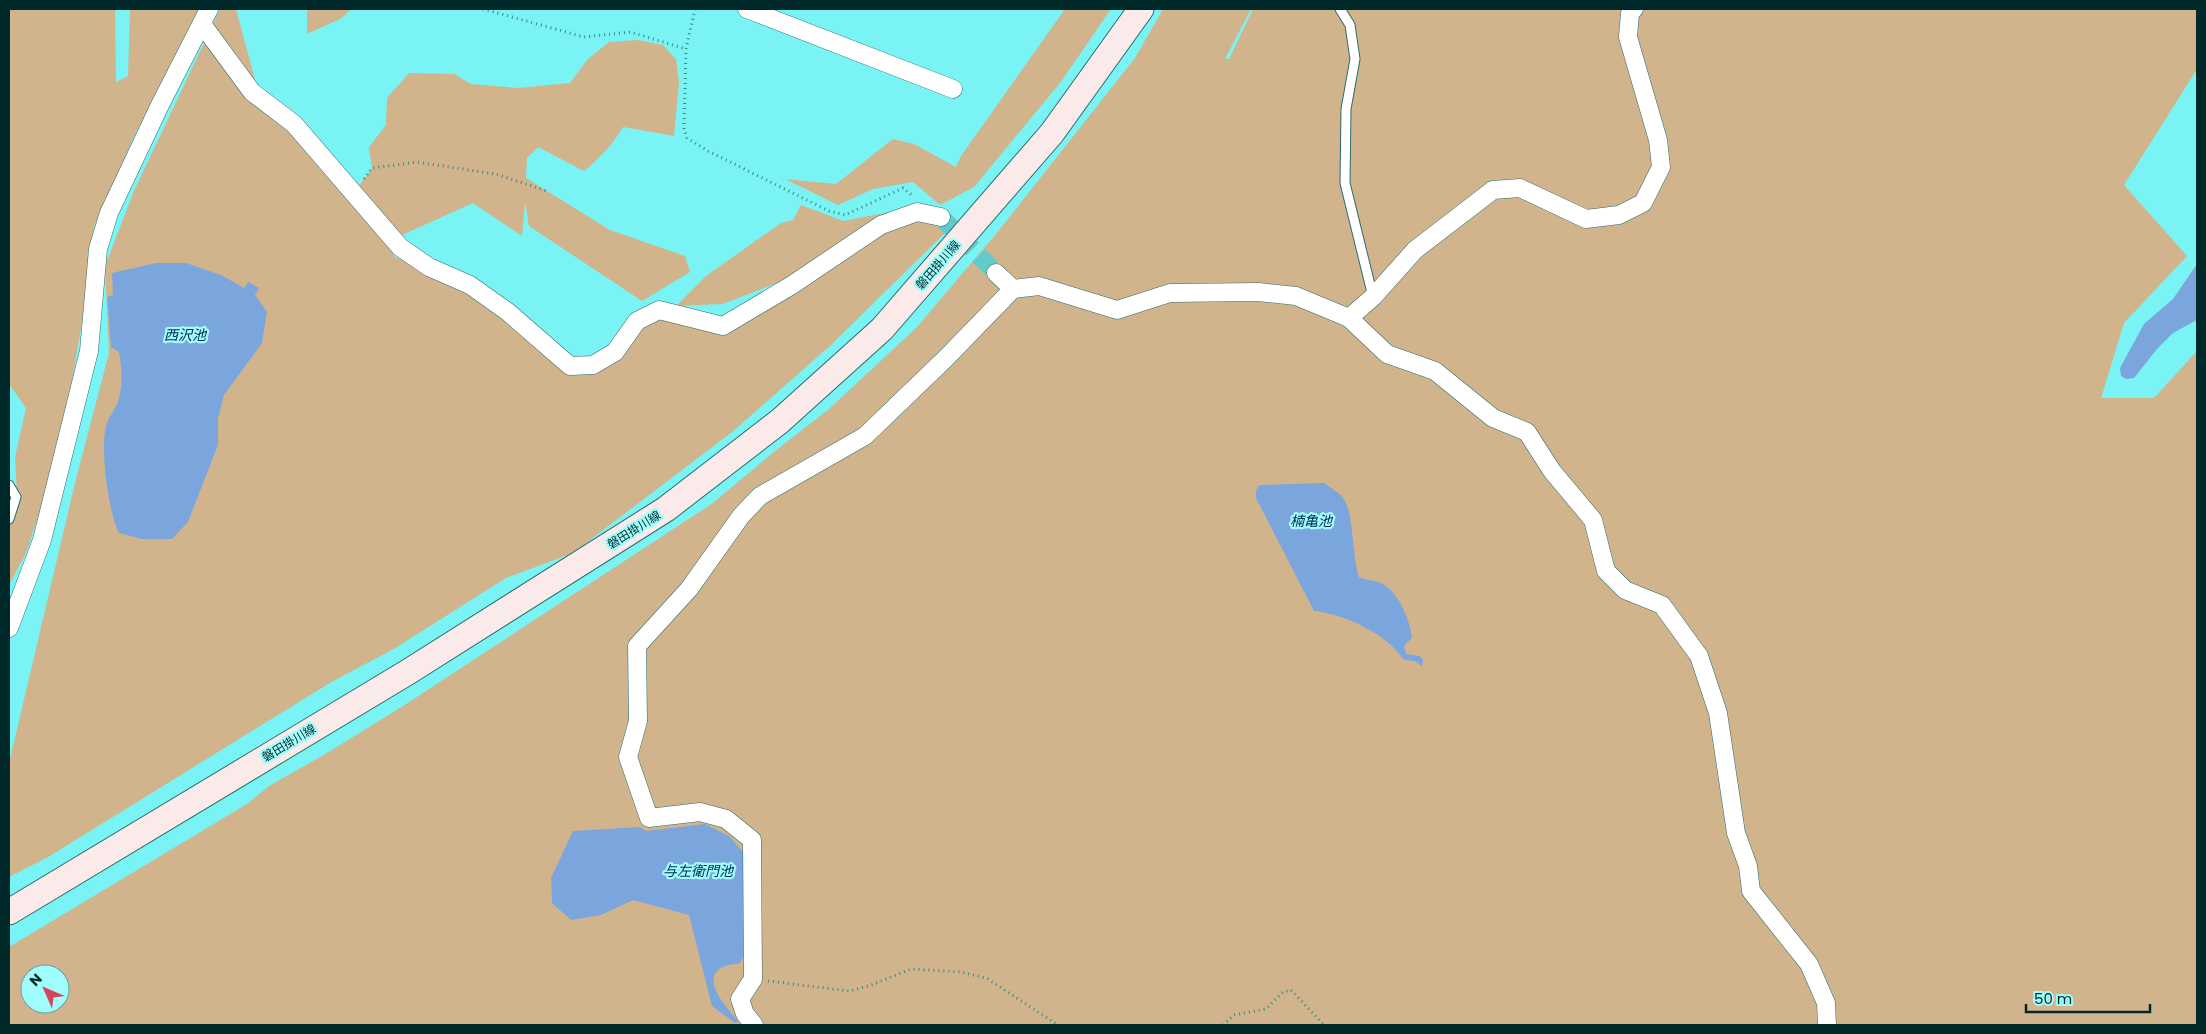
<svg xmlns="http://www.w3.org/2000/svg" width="2206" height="1034" font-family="Poppins,'Noto Sans JP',sans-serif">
	<rect width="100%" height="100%" fill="#79f3f3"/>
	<g fill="#d1b48c" fill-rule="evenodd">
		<polygon points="9,9 115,9 116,82 128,76 130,9 203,9 176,73 136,132 94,227 89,280 66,417 54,468 26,553 9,585 9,528 17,494 15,457 26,408 9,384"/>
		<path d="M220 9H236L258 91 353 194 372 168 369 147 386 125 387 98 409 73 454 74 471 84 518 88 570 83 587 60 609 42 638 40 663 45 676 59 679 82 674 136 623 127C613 144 600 158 584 171L538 147 527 158 526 178 610 230 685 256 690 272 642 301 529 226 525 202 522 236 473 203 393 239 356 198 395 257 470 285 570 366 606 358 659 310 723 326 917 212 953 225 831 345 732 432 573 553 506 578 392 650 333 681 48 857 9 877V763L76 479 109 353 105 266 134 191Z"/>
		<polygon points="307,9 351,9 342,18 307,34"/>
		<polygon points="1065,9 1111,9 1060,83 974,187 940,205 913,182 873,189 838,205 785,179 836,184 893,139 914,144 956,167 961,156"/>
		<path d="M1163 9H1251L1225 59H1229L1253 9H2197V69L2124 185 2187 256 2124 323 2101 398H2154L2197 351V1025H9V947L247 804 269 786 327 753 403 706 713 503 780 447 828 410 916 328 996 234 1135 58ZM30 974H60V1004H30Z"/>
		<polygon points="801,205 843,221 895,211 797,275 723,304 676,306 706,276 781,223 793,220"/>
	</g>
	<g fill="#7ba6dd">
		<path d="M156 263H186L221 275 244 288 248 282 259 288 255 295 267 312 262 343 224 395 218 418V445L188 522 172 539H142L119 533C108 511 99 445 107 423 110 415 115 409 118 402 123 387 122 367 119 352L111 347 107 297 113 295 112 273Z"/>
		<polygon points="2197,264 2197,320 2173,333 2157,349 2134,378 2126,379 2121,376 2120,368 2144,324 2173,299"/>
		<path d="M1324 483C1330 488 1339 492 1343 498 1354 512 1352 557 1359 577 1365 580 1371 580 1378 582 1397 588 1410 619 1412 638L1404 646 1406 654 1420 656 1423 660 1422 666 1415 661 1404 660C1387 634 1345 614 1314 611L1256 498V491L1259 485Z"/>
		<path d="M705 824 729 836 743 852 751 875 750 943 740 963C735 964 726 965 721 968 700 981 729 1009 738 1021L735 1023 712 1006 689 915 633 900 601 915 571 920 552 903 551 878 573 831 640 827 646 831Z"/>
	</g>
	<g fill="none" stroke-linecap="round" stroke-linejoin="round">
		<polyline stroke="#61cbcb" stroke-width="18" stroke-dasharray="18 9" stroke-linecap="butt" points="941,217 996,273"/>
		<defs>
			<g id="lane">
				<polyline points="1340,9 1350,25 1355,59 1346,109 1345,183 1373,297"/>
				<polyline points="9,485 16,497 9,519"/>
			</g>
			<g id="street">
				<polyline points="747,9 953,89"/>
				<polyline points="202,24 252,92 294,124 400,247 429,267 470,285 508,312 570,366 593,365 615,352 637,321 659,310 723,326 792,285 881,225 917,212 941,217"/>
				<polyline points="996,273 1013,289 1039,286 1117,310 1170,293 1258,292 1296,296 1349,318 1373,297 1415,250 1493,190 1520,188 1586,219 1619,215 1643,203 1661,167 1658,140 1628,37 1630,13 1634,9"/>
				<polyline points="1349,318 1387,354 1435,371 1493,418 1527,432 1552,471 1593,520 1606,571 1625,590 1662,605 1699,656 1718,713 1736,833 1748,866 1751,891 1809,964 1826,1003 1827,1025"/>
				<polyline points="9,628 42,540 89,351 98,249 109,213 160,105 209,9"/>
				<polyline points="754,1025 745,1014 740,999 753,979 752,840 726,819 700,812 649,818 628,757 638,721 637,646 689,589 741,516 760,496 865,436 946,358 1013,289"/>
			</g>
			<polyline id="secondary" points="9,912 408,672 666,509 780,421 882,329 1052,133 1141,9"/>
		</defs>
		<use href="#lane" stroke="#2b6c6c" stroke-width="11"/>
		<use href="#street" stroke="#2b6c6c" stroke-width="19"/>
		<use href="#secondary" stroke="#2b6c6c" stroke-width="27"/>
		<g stroke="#398989" stroke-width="3" stroke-dasharray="1 4" stroke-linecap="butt">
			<polyline points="483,9 584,37 630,32 686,49"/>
			<polyline points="695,9 686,49 684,129 687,138 708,151 829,211 845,215 903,188 913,196"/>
			<polyline points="364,179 372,168 417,162 496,174 547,191"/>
			<polyline points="768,981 849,991 869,986 911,969 962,972 988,979 1058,1025"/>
			<polyline points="1223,1025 1234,1015 1266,1009 1283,992 1291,990 1324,1025"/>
		</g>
		<use href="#lane" stroke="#fff" stroke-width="9"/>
		<use href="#street" stroke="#fff" stroke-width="18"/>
		<use href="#secondary" stroke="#faeaea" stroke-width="25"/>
	</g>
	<g text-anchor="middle" stroke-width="4.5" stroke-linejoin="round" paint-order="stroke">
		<g font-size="12" fill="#00292a" stroke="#a1fdfc">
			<text transform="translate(938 265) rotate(-49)" y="4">磐田掛川線</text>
			<text transform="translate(634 530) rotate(-32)" y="4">磐田掛川線</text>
			<text transform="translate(289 743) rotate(-31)" y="4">磐田掛川線</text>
		</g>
		<g font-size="14" font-style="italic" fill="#002758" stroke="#a1fdfc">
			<text x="185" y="340">西沢池</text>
			<text x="1311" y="526">楠亀池</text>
			<text x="698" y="876">与左衛門池</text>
		</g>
	</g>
	<rect width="2206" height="1034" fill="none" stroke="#00292a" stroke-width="20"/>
	<g transform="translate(45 989) rotate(315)"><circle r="24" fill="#a1fdfc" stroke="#61a8a8"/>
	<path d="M0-4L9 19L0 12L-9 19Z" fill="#d4445b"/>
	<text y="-8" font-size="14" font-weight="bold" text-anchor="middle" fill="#00292a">N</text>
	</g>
	<path d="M2026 1004v8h124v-8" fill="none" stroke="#00292a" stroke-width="2.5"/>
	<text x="2034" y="1004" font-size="15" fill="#00292a" stroke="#a1fdfc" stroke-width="4" paint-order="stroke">50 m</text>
</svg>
